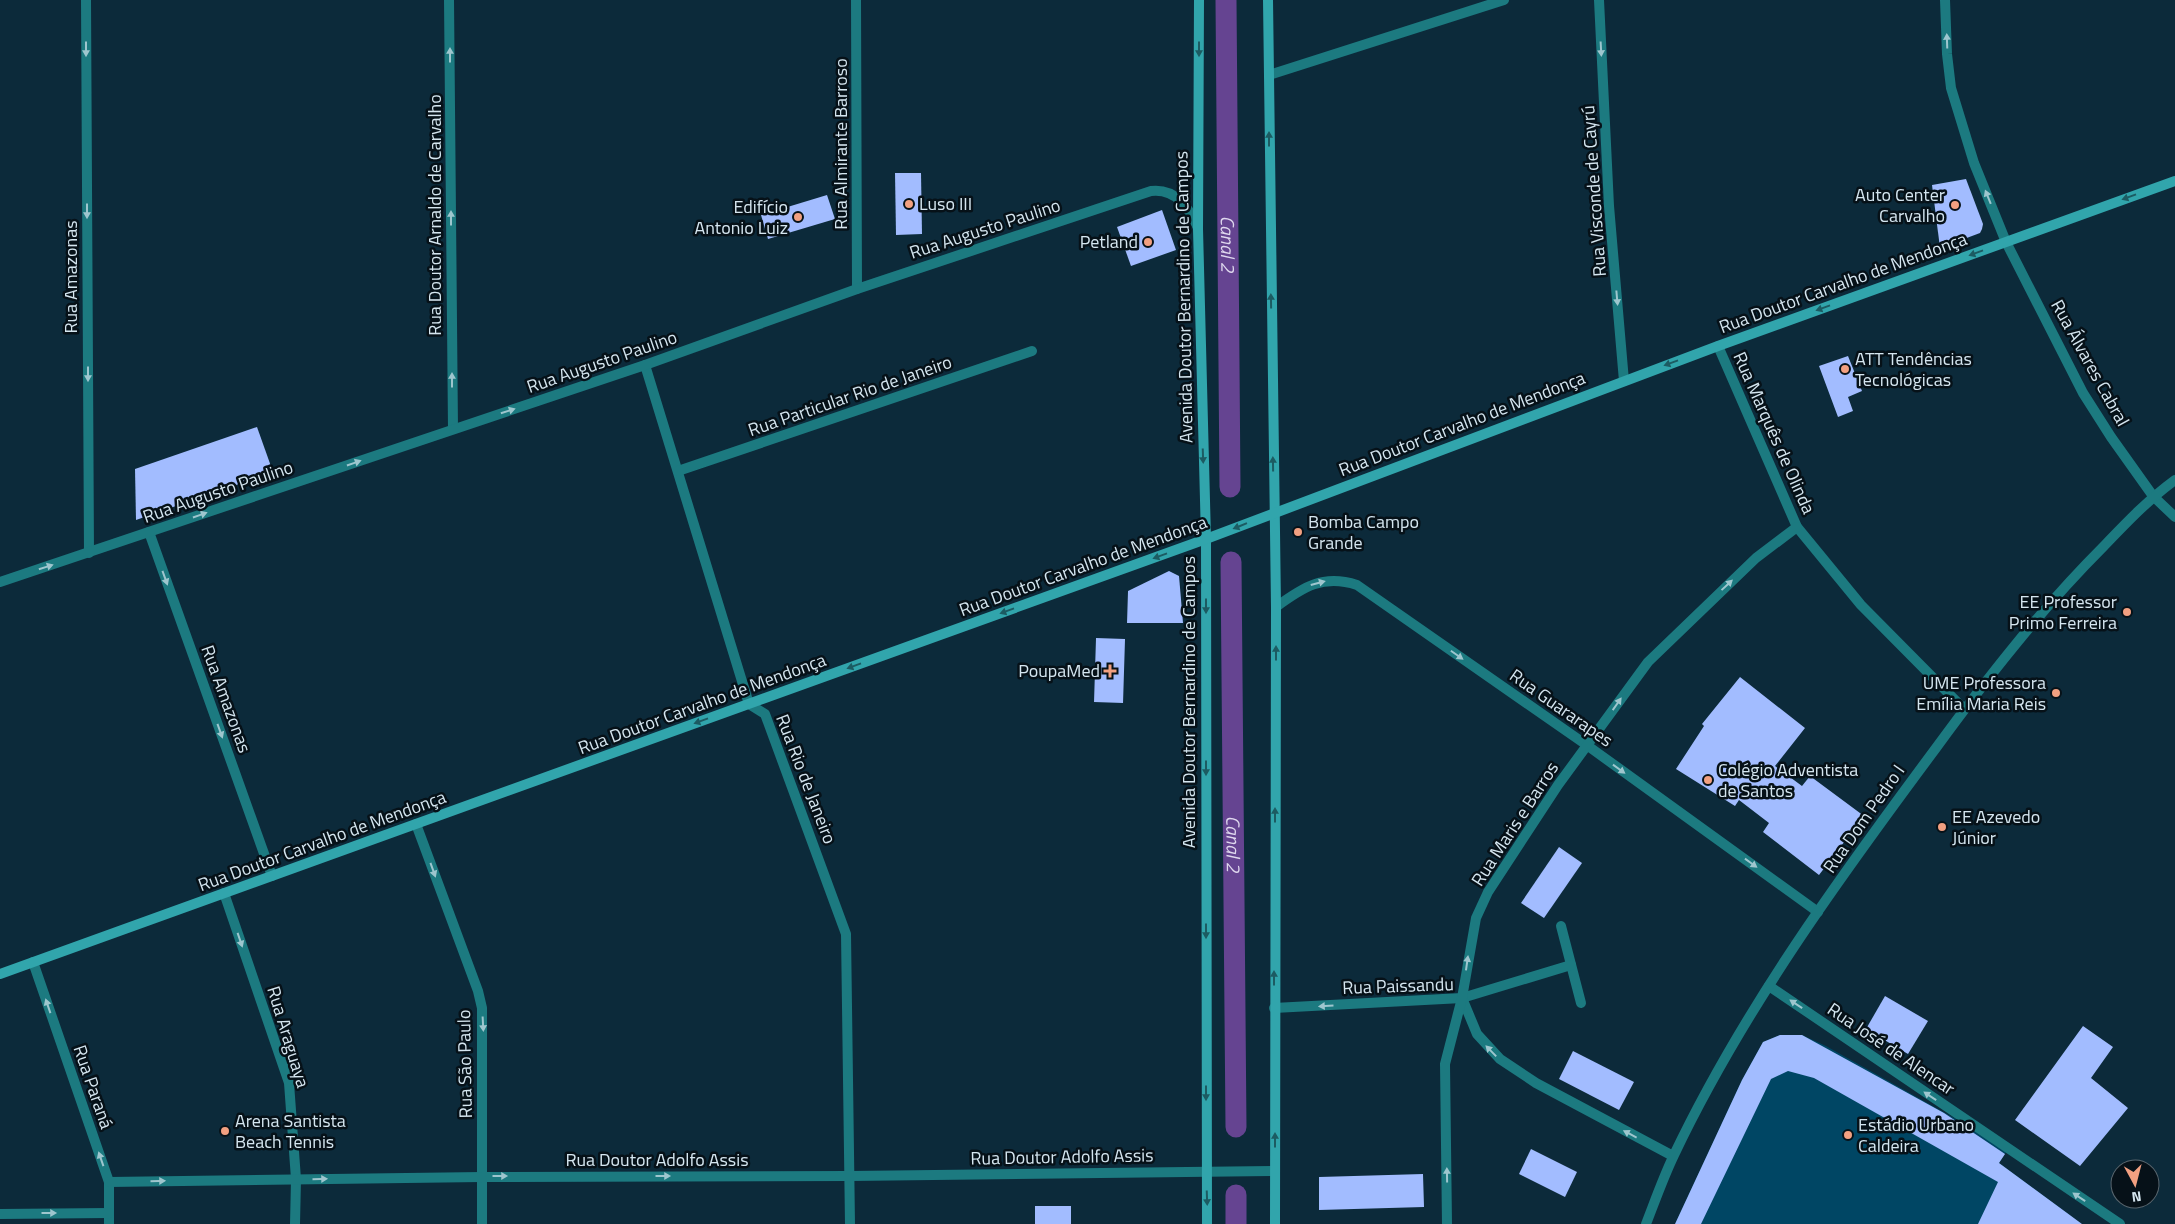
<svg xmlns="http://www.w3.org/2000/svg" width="2175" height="1224" font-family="'Titillium Web',sans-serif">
	<rect width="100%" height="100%" fill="#0c2a3a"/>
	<polygon fill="#004664" points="1780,1035 1802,1035 1826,1046 1954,1118 2006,1152 1999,1163 2075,1219 2072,1224 1675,1224 1742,1080 1763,1042"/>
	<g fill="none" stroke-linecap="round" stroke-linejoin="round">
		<g stroke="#654491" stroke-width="21">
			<path id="s1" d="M1226 0 1230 487"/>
			<path id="s2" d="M1231 562 1236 1127"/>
			<polyline points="1236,1195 1236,1224"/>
		</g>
	</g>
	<g fill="#a2bcff">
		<polygon points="895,173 921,173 922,234 896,235"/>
		<polygon points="1966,179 1983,224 1982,229 1980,233 1940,248 1932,185"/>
		<polygon points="827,195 835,219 768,239 761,215"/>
		<polygon points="1162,210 1176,250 1131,266 1117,227"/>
		<polygon points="1848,356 1862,391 1848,397 1853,411 1838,417 1819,366"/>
		<polygon points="257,427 273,472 136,520 135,469"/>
		<polygon points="1169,571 1179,576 1183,623 1127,623 1128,591"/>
		<polygon points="1096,638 1125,639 1123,703 1094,702"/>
		<polygon points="1740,677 1805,728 1775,766 1802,786 1810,776 1864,816 1819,875 1763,832 1769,823 1739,800 1735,806 1676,769 1704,726 1702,724"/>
		<polygon points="1559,847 1582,863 1544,918 1521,903"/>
		<polygon points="1885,996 1928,1021 1908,1054 1866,1029"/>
		<polygon points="2083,1026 2113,1047 2091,1078 2128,1108 2080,1166 2015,1120"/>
		<polygon points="1780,1035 1802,1035 1944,1113 2005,1154 1999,1163 2082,1224 1978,1224 1998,1182 1814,1078 1788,1071 1771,1079 1701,1224 1675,1224 1742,1080 1763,1042"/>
		<polygon points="1573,1051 1634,1082 1619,1110 1559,1079"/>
		<polygon points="1531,1149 1577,1172 1565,1197 1519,1174"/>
		<polygon points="1423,1174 1424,1207 1319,1210 1319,1177"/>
		<rect x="1035" y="1206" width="36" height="18"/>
	</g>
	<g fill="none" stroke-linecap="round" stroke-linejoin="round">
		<g stroke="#1c7a80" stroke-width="10">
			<polyline points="86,0 89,553"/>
			<polyline points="449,0 453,429"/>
			<polyline points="856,0 857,289"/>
			<polyline points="1599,0 1609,206 1624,381"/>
			<polyline points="1945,0 1947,54 1951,88 1974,163 2006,242 2083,393 2111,437 2153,496 2175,517"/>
			<polyline points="1269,75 1504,0"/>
			<polyline points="1718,346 1797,527 1861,605 1964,709"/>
			<polyline points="645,365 749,704 765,714 846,934 850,1224"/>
			<polyline points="678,471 1032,351"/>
			<polyline points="149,532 272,876"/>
			<path d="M0 582 645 365 857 289 1151 191C1176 188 1189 208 1198 228"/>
			<path d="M1276 607C1303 587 1323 574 1357 585L1588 746 1818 912"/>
			<polyline points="416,824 478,991 482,1008 482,1224"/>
			<polyline points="224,893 289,1083 296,1179 295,1224"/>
			<polyline points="1561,926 1581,1003"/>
			<polyline points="33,962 109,1182 109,1224"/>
			<polyline points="1769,986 2120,1224"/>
			<polyline points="1462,998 1571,965"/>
			<polyline points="1274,1008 1462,998 1477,1034 1500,1059 1536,1083 1673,1156"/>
			<polyline points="109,1182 482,1177 850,1176 1275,1171"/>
			<polyline points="0,1214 109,1213"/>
			<polyline points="1447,1224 1445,1064 1462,998 1476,918 1488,892 1558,785 1648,662 1756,558 1797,527"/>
			<path d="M1646 1224C1655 1201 1663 1178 1674 1155 1743 1010 1840 877 1936 748 1988 677 2042 608 2104 546 2127 522 2149 499 2175 480"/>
		</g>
		<g stroke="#31a5ac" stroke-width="10">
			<polyline points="1199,0 1198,229 1206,539 1207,1224"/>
			<polyline points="1268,0 1276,607 1275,1224"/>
			<polyline points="0,974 1206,539 1718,346 2175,181"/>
		</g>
	</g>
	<defs><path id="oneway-solid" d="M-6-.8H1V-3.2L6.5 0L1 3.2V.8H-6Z" transform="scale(1.25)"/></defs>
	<g fill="#9ec6ce">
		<use href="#oneway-solid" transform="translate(1947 41) rotate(-92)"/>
		<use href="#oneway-solid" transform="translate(86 49) rotate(90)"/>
		<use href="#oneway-solid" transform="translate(1601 49) rotate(87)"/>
		<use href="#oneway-solid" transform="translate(450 55) rotate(-90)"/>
		<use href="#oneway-solid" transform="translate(1988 197) rotate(-112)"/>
		<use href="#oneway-solid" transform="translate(87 211) rotate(90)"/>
		<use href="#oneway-solid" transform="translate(451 218) rotate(-90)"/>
		<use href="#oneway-solid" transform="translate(1617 298) rotate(85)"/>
		<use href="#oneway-solid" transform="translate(88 374) rotate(90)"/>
		<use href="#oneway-solid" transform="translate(452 380) rotate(-90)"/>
		<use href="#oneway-solid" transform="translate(508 411) rotate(-18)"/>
		<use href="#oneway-solid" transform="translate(354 463) rotate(-19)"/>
		<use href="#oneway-solid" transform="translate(200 515) rotate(-19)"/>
		<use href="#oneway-solid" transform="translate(46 567) rotate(-18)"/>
		<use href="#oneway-solid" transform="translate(165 578) rotate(70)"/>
		<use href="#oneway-solid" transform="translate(1318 583) rotate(-15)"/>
		<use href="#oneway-solid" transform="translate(1727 585) rotate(-43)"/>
		<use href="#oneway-solid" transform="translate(1457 655) rotate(35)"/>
		<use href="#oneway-solid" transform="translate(1617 704) rotate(-55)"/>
		<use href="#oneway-solid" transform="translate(220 731) rotate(70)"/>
		<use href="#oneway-solid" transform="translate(1619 769) rotate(36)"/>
		<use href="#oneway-solid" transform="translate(1751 863) rotate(36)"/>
		<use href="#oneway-solid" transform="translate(433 870) rotate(70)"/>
		<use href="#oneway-solid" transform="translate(240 940) rotate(71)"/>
		<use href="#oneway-solid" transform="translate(1467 963) rotate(-82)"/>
		<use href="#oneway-solid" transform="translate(1796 1004) rotate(-146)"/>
		<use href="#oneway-solid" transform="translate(48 1006) rotate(-109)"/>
		<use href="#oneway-solid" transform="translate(1326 1006) rotate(177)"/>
		<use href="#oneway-solid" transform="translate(483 1024) rotate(87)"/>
		<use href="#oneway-solid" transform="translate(1491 1051) rotate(-134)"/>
		<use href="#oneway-solid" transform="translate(1930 1096) rotate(-146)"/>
		<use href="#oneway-solid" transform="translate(1630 1134) rotate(-152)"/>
		<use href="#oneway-solid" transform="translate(101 1159) rotate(-109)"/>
		<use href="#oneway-solid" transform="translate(1447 1175) rotate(-91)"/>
		<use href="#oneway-solid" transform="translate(500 1176)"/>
		<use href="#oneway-solid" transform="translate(663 1176)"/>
		<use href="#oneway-solid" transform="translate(320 1179) rotate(-1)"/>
		<use href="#oneway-solid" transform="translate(158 1181) rotate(-1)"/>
		<use href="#oneway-solid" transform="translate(2079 1197) rotate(-146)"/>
		<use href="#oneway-solid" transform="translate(49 1213)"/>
	</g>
	<g fill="#1c5b62">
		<use href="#oneway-solid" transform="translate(1199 49) rotate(90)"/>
		<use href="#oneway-solid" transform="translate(1269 139) rotate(-90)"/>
		<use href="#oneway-solid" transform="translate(2129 197) rotate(160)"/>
		<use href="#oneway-solid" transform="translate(1976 253) rotate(160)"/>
		<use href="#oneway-solid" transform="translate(1271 301) rotate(-91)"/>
		<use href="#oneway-solid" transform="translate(1823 308) rotate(160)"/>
		<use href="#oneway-solid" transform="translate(1671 363) rotate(160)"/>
		<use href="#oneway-solid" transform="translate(1203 456) rotate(88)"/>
		<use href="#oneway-solid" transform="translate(1273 464) rotate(-91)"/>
		<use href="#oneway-solid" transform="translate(1240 526) rotate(158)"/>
		<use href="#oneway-solid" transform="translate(1160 556) rotate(160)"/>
		<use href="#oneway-solid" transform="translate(1206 606) rotate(90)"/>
		<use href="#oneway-solid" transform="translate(1007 611) rotate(160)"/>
		<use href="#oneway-solid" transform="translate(1276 653) rotate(-90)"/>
		<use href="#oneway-solid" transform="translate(854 666) rotate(160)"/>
		<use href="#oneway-solid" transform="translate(701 721) rotate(160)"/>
		<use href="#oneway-solid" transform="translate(1206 768) rotate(90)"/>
		<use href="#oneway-solid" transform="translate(1275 815) rotate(-90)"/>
		<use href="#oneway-solid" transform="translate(1206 931) rotate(90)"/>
		<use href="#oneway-solid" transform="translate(1274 978) rotate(-90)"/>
		<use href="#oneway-solid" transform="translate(1206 1093) rotate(90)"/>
		<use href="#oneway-solid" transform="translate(1275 1140) rotate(-90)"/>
		<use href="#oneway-solid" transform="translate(1207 1198) rotate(88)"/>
	</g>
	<g fill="#f2a081" stroke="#061118" stroke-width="2">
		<circle cx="909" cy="204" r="5"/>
		<circle cx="1955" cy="205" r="5"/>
		<circle cx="798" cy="217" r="5"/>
		<circle cx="1148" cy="242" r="5"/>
		<circle cx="1845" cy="369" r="5"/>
		<circle cx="1298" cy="532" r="5"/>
		<circle cx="2127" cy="612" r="5"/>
		<path d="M1107.5 663.5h5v5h5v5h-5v5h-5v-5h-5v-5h5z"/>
		<circle cx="2056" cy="693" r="5"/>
		<circle cx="1708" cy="780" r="5"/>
		<circle cx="1942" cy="827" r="5"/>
		<circle cx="225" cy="1131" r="5"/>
		<circle cx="1848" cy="1135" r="5"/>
	</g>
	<g text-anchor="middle" stroke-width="5" stroke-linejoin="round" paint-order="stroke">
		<g font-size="18" fill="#d5e6f0" stroke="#061118">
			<text transform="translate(841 144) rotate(-90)" y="6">Rua Almirante Barroso</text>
			<text transform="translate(1594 191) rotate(-94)" y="6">Rua Visconde de Cayrú</text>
			<text transform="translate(435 215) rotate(-90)" y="6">Rua Doutor Arnaldo de Carvalho</text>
			<text transform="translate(985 229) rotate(-18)" y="6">Rua Augusto Paulino</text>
			<text transform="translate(71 277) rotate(-90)" y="6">Rua Amazonas</text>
			<text transform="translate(1843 283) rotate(-20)" y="6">Rua Doutor Carvalho de Mendonça</text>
			<text transform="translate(1184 297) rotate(-91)" y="6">Avenida Doutor Bernardino de Campos</text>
			<text transform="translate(602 362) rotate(-19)" y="6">Rua Augusto Paulino</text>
			<text transform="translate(2090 363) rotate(61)" y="6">Rua Álvares Cabral</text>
			<text transform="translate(850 396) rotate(-19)" y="6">Rua Particular Rio de Janeiro</text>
			<text transform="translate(1462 424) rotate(-21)" y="6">Rua Doutor Carvalho de Mendonça</text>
			<text transform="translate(1774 433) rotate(66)" y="6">Rua Marquês de Olinda</text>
			<text transform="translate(218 492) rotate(-19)" y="6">Rua Augusto Paulino</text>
			<text transform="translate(1083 566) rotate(-20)" y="6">Rua Doutor Carvalho de Mendonça</text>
			<text transform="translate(226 699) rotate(70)" y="6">Rua Amazonas</text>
			<text transform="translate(1189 702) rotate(-90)" y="6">Avenida Doutor Bernardino de Campos</text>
			<text transform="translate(702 704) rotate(-20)" y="6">Rua Doutor Carvalho de Mendonça</text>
			<text transform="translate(1561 708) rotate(35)" y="6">Rua Guararapes</text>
			<text transform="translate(806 779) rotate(69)" y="6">Rua Rio de Janeiro</text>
			<text transform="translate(1864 819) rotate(-55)" y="6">Rua Dom Pedro I</text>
			<text transform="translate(1515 824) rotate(-57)" y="6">Rua Maris e Barros</text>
			<text transform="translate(322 841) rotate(-20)" y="6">Rua Doutor Carvalho de Mendonça</text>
			<text transform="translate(1398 986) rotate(-2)" y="6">Rua Paissandu</text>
			<text transform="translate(288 1037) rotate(73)" y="6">Rua Araguaya</text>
			<text transform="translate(1891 1049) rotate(34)" y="6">Rua José de Alencar</text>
			<text transform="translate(465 1064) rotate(-91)" y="6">Rua São Paulo</text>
			<text transform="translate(93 1087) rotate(71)" y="6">Rua Paraná</text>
			<text transform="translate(1062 1157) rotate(-1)" y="6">Rua Doutor Adolfo Assis</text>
			<text x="657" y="1166">Rua Doutor Adolfo Assis</text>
		</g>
		<g font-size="18" fill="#d5e6f0" stroke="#061118" text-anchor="start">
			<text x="1945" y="201" text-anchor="end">Auto Center<tspan x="1945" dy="21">Carvalho</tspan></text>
			<text x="919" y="210">Luso III</text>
			<text x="788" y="213" text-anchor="end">Edifício<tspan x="788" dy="21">Antonio Luiz</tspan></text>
			<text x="1138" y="248" text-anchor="end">Petland</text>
			<text x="1855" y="365">ATT Tendências<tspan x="1855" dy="21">Tecnológicas</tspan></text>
			<text x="1308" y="528">Bomba Campo<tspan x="1308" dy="21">Grande</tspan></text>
			<text x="2117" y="608" text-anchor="end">EE Professor<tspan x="2117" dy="21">Primo Ferreira</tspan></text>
			<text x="1100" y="677" text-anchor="end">PoupaMed</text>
			<text x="2046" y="689" text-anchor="end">UME Professora<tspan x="2046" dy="21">Emília Maria Reis</tspan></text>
			<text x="1718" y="776">Colégio Adventista<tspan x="1718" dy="21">de Santos</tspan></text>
			<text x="1952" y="823">EE Azevedo<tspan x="1952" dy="21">Júnior</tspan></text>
			<text x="235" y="1127">Arena Santista<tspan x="235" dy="21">Beach Tennis</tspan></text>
			<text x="1858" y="1131">Estádio Urbano<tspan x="1858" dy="21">Caldeira</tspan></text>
		</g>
		<g font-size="19" font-style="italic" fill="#dfd8ee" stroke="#061118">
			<text dy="7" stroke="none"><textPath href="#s1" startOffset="244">Canal 2</textPath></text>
			<text dy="7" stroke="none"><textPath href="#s2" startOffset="282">Canal 2</textPath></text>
		</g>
	</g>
	<g transform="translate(2135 1184) rotate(173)"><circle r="24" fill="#061118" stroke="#59666e"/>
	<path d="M0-4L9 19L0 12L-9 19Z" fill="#f2a081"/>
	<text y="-8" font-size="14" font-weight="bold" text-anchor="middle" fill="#d5e6f0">N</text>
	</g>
</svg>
